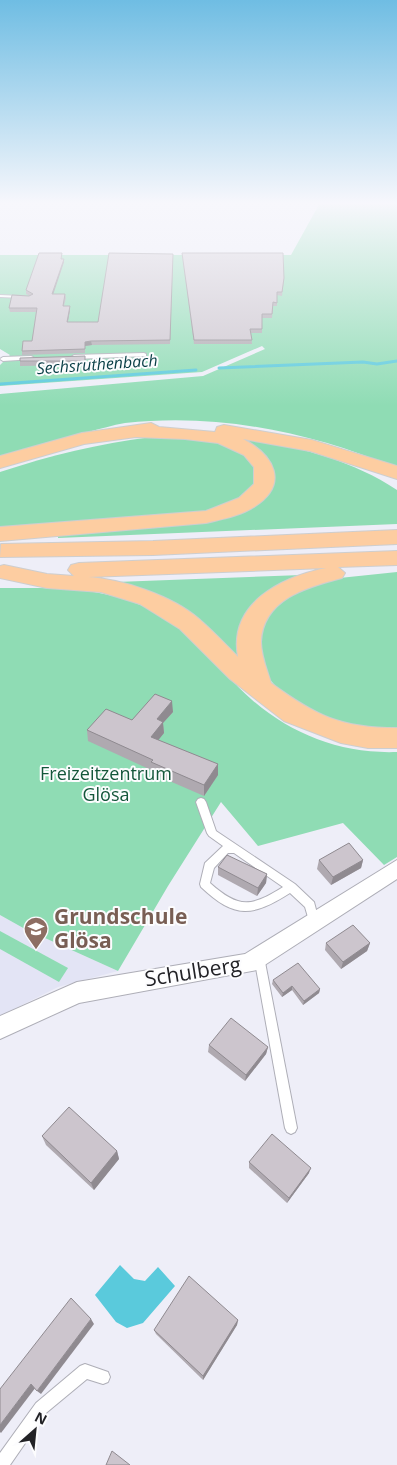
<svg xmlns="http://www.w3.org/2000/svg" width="397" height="1465" font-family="'Open Sans',sans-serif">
	<rect width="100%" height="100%" fill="#eeeef8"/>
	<polygon fill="#e3e4f5" points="0,915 25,929 118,971 58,987 0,1016"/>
	<g fill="#8fdcb4">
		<path d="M321 201H397V468C310 432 220 413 125 423 113 425 100 429 88 432 58 440 29 447 0 457V394L203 376 265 349 262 346 202 372 0 386V365L10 355 0 349V255H291Z"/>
		<path d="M228 435C287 445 346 456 397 490V524L58 538V534L185 525 215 519 272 478Z"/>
		<path d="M152 437 218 441 254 459 257 486 244 500 194 515 0 529V472C52 455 97 444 152 437Z"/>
		<polygon points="397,572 397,729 362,727 327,719 284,696 266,675 257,650 264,615 277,599 330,579"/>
		<polygon points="302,575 264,596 245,670 116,582"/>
		<path d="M0 588C50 588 103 586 149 609 194 632 216 667 251 699 292 735 342 754 397 752V857L384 865 343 823 258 846 221 802 168 886 118 971 25 929 0 915Z"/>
		<polygon points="0,931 68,968 59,982 0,949"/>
	</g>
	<polygon fill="#5acadc" points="120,1265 134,1279 145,1281 158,1267 175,1286 143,1323 127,1328 116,1322 95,1295"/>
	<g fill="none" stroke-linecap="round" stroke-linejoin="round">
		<g stroke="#5acadc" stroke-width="3">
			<polyline points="219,368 363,362 377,364 397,361"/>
			<polyline points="0,384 196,370"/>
		</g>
		<defs>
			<g id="service">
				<polygon points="0,295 22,296 24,297 22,298 0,297"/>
				<polygon points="144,353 146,354 146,356 74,359 71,357 74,355"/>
				<polygon points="31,356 33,357 33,359 3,361 0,359 3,357"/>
				<path d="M201 798 204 799 206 802 216 831 295 884 314 902 319 921 318 924 314 926 310 924 305 907 290 893C252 917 235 919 201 887L200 884 205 863 223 846 209 836 207 833 196 802 198 799ZM228 853H234L283 887C251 907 239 909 210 883L214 868Z"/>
				<polygon points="259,952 263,953 264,957 297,1128 295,1132 291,1134 287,1132 285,1128 254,957 255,953"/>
				<polygon points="85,1364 108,1372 110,1377 108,1382 103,1384 87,1379 46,1413 10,1465 0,1465 0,1453 36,1403 80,1366"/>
			</g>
			<polygon id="minor" points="397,860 397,879 257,970 79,1003 0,1039 0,1016 77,982 245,954"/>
			<g id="motorway">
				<path d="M151 423 159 427 215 432 217 427 224 425 312 440 397 466V479L310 451 243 439C274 455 290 484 254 507 240 516 222 519 206 523L0 541V527L206 511 239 498 254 484V467L244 455 218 443 185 439 136 437 84 444 0 468V456L82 433Z"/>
				<polygon points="397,530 397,544 153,555 0,557 1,544 153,541"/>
				<path d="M397 551V565L338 567 345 573 342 578C307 587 263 599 261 642 261 656 267 670 271 683 316 716 341 728 397 728V748H368L341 743 284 721 230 679 180 629 140 604 101 592 47 588 0 578V566L4 565 47 574 74 576 68 570 71 565 79 563ZM326 568C282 577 228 603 238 657 225 644 213 631 199 619 173 596 122 579 88 577Z"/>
			</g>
		</defs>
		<use href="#service" stroke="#aeaeb7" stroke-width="2"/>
		<use href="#minor" stroke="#aeaeb7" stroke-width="2"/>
		<use href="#motorway" stroke="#cececf" stroke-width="2"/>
		<use href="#service" fill="#fff" fill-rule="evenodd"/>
		<use href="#minor" fill="#fff" fill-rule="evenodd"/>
		<use href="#motorway" fill="#fdcda1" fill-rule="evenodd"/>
	</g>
	<g fill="#afa9b0">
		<polygon points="182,253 284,278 282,296 277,295 277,306 273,306 272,318 262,318 262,333 251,333 252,344 194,344"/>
		<polygon points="173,254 170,344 92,345 85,346 85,353 22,355 22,351 32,341 36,312 10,312 9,308 30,296 26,294 26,290 63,257 62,259 64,262 53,294 65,294 66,298 64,306 70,306 70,310 68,322 98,322"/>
		<polygon points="85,356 85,365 20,366 20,361"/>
		<polygon points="173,712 163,723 164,733 158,740 218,764 218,775 204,796 151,773 151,770 88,741 87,730"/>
		<polygon points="319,860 363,860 361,868 331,885 317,869"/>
		<polygon points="218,867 267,874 266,883 257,896 218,875"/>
		<polygon points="326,943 370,943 367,951 341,969 325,950"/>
		<polygon points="273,980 320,989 319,993 303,1005 292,990 282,997 272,984"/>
		<polygon points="209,1045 268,1047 266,1054 245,1081 208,1052"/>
		<polygon points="42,1136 117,1151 119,1159 94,1190 46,1145"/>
		<polygon points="249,1162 309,1173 287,1203 249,1168"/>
		<polygon points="238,1320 237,1325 203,1380 156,1334 154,1330"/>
	</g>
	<g fill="#8f8a90">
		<polygon points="64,259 64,262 52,298 52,294"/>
		<polygon points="70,306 70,310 67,326 67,322"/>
		<polygon points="91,341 92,345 85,346 85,353 85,342"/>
		<polygon points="172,701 173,712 163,723 164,733 152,748 151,737 157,719"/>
		<polygon points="218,764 218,775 204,796 204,785"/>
		<polygon points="363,860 361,868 331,885 333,877"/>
		<polygon points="267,874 266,883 257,896 258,888"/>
		<polygon points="370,943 367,951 341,969 343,962"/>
		<polygon points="292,986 292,990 282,997 283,993"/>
		<polygon points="320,989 319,993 303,1005 304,1001"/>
		<polygon points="268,1047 266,1054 245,1081 246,1075"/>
		<polygon points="117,1151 119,1159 94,1190 91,1183"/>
		<polygon points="311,1168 309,1173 287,1203 289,1198"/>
		<polygon points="91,1319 94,1324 41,1394 37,1391"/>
		<polygon points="238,1320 237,1325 203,1380 203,1376"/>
		<polygon points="31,1384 36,1387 1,1433 0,1432 0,1425"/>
	</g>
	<g fill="#ccc5cd" stroke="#8f8a90">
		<polygon points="39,253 62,253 61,259 64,259 52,294 65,294 63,306 70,306 67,322 98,322 109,253 173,254 170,340 91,341 85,342 85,349 22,351 23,341 32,341 37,308 9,308 12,295 29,296 33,294 26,290"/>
		<polygon points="182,253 283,253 284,278 282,292 277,292 277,303 273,302 272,314 262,314 262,329 250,329 252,340 194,340"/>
		<polygon points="85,356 85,361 20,361 20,358"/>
		<polygon points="155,694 172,701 157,719 163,722 151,737 218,764 204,785 151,762 153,760 87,730 106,709 132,720"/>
		<polygon points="349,843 363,860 333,877 319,860"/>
		<polygon points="227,855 267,874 258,888 218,867"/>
		<polygon points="353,925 370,943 343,962 326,943"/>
		<polygon points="298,963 320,989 304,1001 292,986 283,993 273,980"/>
		<polygon points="231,1018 268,1047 246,1075 209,1045"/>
		<polygon points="69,1107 117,1151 91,1183 42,1136"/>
		<polygon points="272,1134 311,1168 289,1198 249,1162"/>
		<polygon points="189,1276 238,1320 203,1376 154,1330"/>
		<polygon points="71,1298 91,1319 37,1391 31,1384 0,1425 0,1389"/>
		<polygon points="112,1451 130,1465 106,1465"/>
	</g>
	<linearGradient id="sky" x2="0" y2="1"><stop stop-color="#6fbde3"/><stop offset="0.5" stop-color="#f7f7fc"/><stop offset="1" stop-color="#f7f7fc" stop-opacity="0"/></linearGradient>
	<rect width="397" height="406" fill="url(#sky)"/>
	<defs>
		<symbol id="school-pin" viewBox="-11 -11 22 30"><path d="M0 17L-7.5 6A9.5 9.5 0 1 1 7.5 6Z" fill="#8d6e63" stroke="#fcfcfe"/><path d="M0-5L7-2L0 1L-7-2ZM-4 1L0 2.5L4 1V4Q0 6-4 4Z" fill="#fff"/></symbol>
	</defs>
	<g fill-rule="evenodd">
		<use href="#school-pin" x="22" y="915" width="28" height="38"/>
	</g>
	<g text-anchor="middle" stroke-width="4" stroke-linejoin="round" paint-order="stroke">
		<g font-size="16" font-style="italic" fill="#093e46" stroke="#fcfcfe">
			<text transform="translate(97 364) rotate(-4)" y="6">Sechsruthenbach</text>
		</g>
		<g font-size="18" fill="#13563a" stroke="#fcfcfe">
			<text x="106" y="780">Freizeitzentrum<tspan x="106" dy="21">Glösa</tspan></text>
		</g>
		<g font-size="21" font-weight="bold" fill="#785e54" stroke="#fcfcfe" text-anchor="start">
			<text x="54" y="924">Grundschule<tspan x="54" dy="24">Glösa</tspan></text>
		</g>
		<g font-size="21" fill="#222226" stroke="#fcfcfe">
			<text transform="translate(193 972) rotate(-9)" y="7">Schulberg</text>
		</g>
	</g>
	<g transform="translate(35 1430) rotate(27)" stroke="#fcfcfe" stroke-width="4" paint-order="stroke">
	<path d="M0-4L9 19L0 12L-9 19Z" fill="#222226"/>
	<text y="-8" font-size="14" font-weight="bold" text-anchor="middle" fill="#222226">N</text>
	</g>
</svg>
